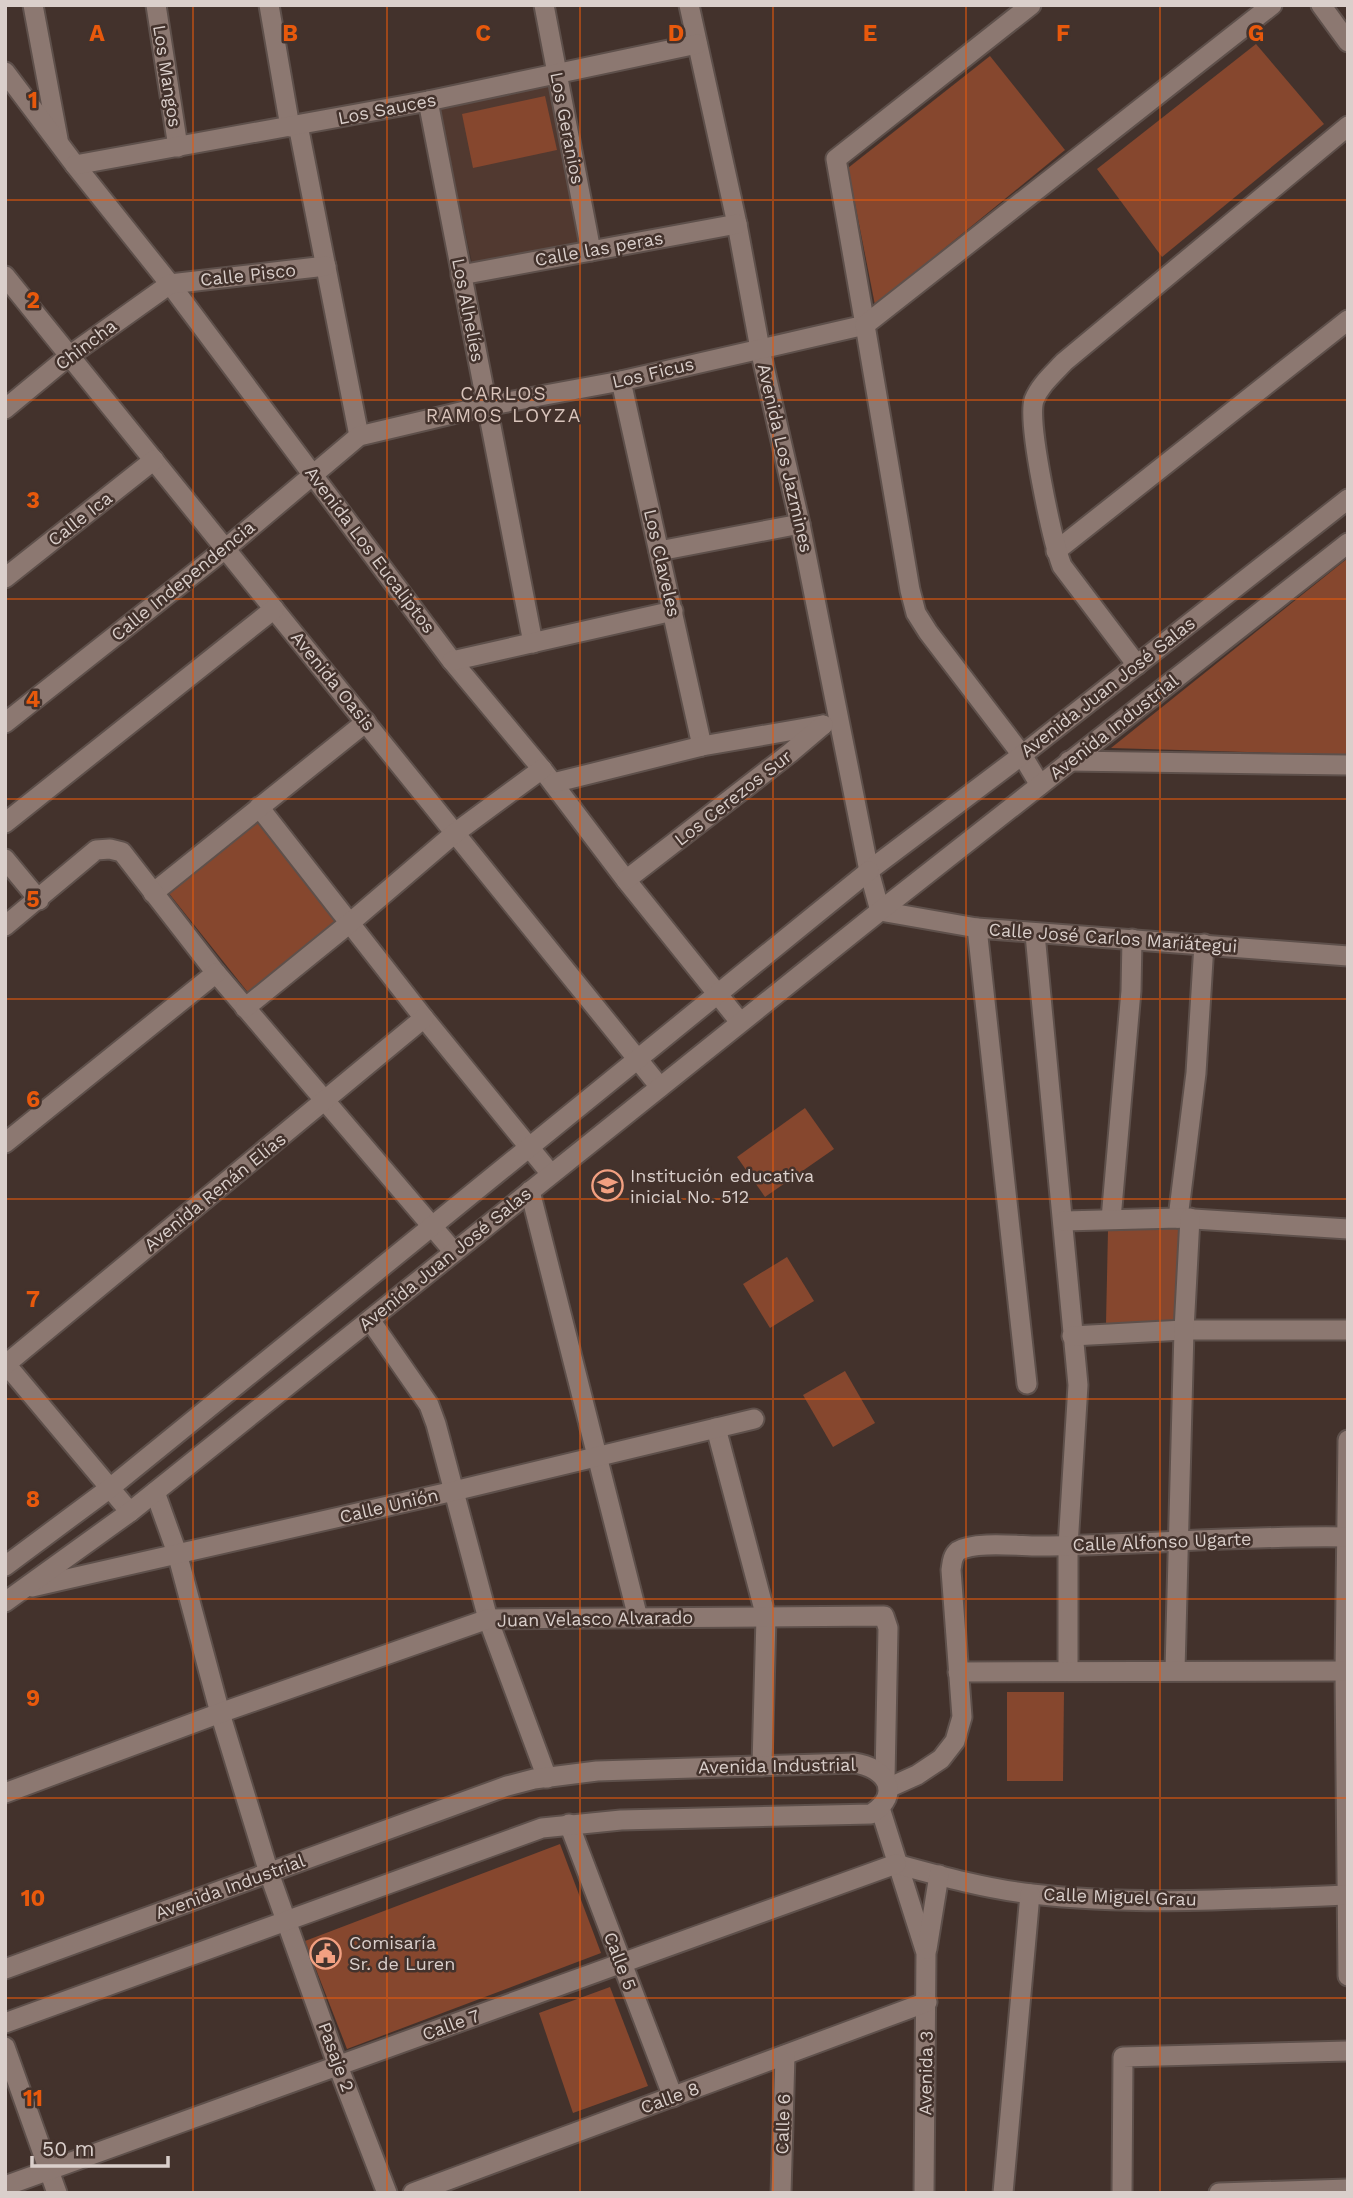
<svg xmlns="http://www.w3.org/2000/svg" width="1353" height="2198" font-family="'Work Sans',sans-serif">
	<rect width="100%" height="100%" fill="#43322c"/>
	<polygon fill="#513930" points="554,82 583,244 472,263 438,106"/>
	<g fill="#86472e">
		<polygon points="1256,44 1324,124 1162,257 1097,169"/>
		<polygon points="990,56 1065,150 875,305 848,168"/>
		<polygon points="545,96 557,150 473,168 462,114"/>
		<polygon points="1348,558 1348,755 1111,748"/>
		<polygon points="256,821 338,925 250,995 167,891"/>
		<polygon points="805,1108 834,1149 765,1197 737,1157"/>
		<polygon points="1183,1228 1179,1325 1106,1324 1108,1230"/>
		<polygon points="787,1257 814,1301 770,1328 743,1284"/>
		<polygon points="845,1371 875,1423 833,1447 803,1395"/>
		<polygon points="1007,1692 1064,1692 1063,1781 1007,1781"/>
		<polygon points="560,1844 601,1953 347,2049 305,1941"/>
		<polygon points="610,1987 648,2086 573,2113 539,2013"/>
	</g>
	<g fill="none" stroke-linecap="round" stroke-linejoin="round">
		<defs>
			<g id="minor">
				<polyline points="33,5 58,139"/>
				<polyline points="156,5 178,147"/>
				<polyline points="269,5 290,127"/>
				<polyline points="544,5 591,251"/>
				<polyline points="689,5 737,224 760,349 800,524 869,871 880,911"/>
				<polyline points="1321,5 1348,42"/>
				<polyline points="5,72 75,165 170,284 452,661 542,769 626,880 740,1022"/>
				<polyline points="428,101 533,643"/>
				<polyline points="298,125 359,436"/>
				<polyline points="75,165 428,101 697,44"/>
				<polyline points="461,275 737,224"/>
				<polyline points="5,276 660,1087"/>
				<polyline points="621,381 702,746"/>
				<polyline points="5,409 69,356 170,284 326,266"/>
				<polyline points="659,551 800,524"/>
				<polyline points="1056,551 1348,320"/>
				<polyline points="5,578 154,460"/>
				<polyline points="452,661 673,611"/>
				<path d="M1137 665 1062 566C1052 540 1027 423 1034 400 1040 385 1053 374 1064 362L1348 126"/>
				<polyline points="5,723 225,549 359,436 486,406 621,381 865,325 836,159 1031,5"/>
				<polyline points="1069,761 1348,765"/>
				<polyline points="553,783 702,746 823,725"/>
				<polyline points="1040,785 1022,755 928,632 916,613 910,590 865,325 1272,5"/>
				<polyline points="259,807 424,1018 551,1174"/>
				<polyline points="5,823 274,609"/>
				<polyline points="5,859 39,900"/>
				<polyline points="867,872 1022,755 1348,499"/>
				<polyline points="626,880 790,753 823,725"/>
				<polyline points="153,893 366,722"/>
				<polyline points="880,911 977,928 1348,956"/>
				<polyline points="5,926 96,850 110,849 122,852 216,973 454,1252"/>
				<polyline points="977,928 1027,1384"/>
				<polyline points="1035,934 1078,1385 1068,1546 1068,1671"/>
				<polyline points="245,1008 351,922 455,833 542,769"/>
				<polyline points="5,1143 216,973"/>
				<polyline points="530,1191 638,1618"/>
				<polyline points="1178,1218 1196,1073 1204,944"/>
				<polyline points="1111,1219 1131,991 1132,939"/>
				<polyline points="1064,1221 1178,1218 1348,1229"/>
				<polyline points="370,1320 429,1405 436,1424 488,1619 547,1778"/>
				<polyline points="1072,1336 1184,1330 1348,1330"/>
				<polyline points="5,1363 130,1512"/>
				<polyline points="5,1365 424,1018"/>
				<polyline points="716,1428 766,1617 762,1766"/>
				<polyline points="1348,1440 1345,1671 1348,1976"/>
				<polyline points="155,1492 177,1553 220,1713 269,1873 338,2066 387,2193"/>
				<polyline points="5,1566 110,1488 869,871"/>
				<polyline points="32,1587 454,1491 754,1419"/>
				<polyline points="5,1602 130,1512 880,911 1348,543"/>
				<polyline points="1175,1670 1184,1330 1190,1218"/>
				<polyline points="958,1672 1345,1671"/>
				<path d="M888 1788 917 1775 941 1759 955 1741 962 1717 951 1570C952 1564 952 1556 958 1551 974 1541 1019 1546 1038 1546 1141 1545 1244 1535 1348 1537"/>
				<polyline points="5,1793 220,1713 488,1619 884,1616 888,1628 885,1778"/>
				<polyline points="880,1808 926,1953 924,2193"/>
				<polyline points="569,1824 673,2097"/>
				<path d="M896 1864C940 1876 987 1889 1032 1894 1137 1906 1243 1899 1348 1895"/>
				<polyline points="927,1949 939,1875"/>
				<polyline points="5,2047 57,2193"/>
				<polyline points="5,2186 896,1864"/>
				<polyline points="413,2193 927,2002"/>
				<polyline points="781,2193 785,2055"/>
				<polyline points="1003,2193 1030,1894"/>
				<polyline points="1122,2193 1123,2057 1348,2051"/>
				<polyline points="1219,2193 1348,2189"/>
			</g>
			<path id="tertiary" d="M5 1969 507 1786 534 1779 597 1771 854 1763C886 1767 903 1794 871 1814L621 1820 542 1828 5 2023"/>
		</defs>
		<use href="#minor" stroke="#5e504b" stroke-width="23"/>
		<use href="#tertiary" stroke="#5e504b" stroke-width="23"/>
		<use href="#minor" stroke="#8c7871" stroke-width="19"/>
		<use href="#tertiary" stroke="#8c7871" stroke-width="19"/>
	</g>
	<path fill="none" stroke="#e8590c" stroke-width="2" stroke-opacity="0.55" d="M193 5V2193M387 5V2193M580 5V2193M773 5V2193M966 5V2193M1160 5V2193M5 200H1348M5 400H1348M5 599H1348M5 799H1348M5 999H1348M5 1199H1348M5 1399H1348M5 1599H1348M5 1798H1348M5 1998H1348"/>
	<defs>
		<symbol id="school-ring" viewBox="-11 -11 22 22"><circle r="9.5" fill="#43322c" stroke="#f2a081" stroke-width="1.5"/><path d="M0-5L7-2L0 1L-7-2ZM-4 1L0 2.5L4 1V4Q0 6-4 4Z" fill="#f2a081"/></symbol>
		<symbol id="civic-ring" viewBox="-11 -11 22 22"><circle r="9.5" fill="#43322c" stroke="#f2a081" stroke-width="1.5"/><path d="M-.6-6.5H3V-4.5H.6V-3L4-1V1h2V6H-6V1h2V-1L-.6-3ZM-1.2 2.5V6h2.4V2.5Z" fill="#f2a081"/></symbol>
	</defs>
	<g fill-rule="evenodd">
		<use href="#school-ring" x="590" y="1168" width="35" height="35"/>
		<use href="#civic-ring" x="308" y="1936" width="35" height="35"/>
	</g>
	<g text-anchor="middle" stroke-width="5" stroke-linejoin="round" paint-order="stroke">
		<g font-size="18" fill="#dacfcb" stroke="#43322c">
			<text transform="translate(167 76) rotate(81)" y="6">Los Mangos</text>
			<text transform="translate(387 109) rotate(-11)" y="6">Los Sauces</text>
			<text transform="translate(567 128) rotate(79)" y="6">Los Geranios</text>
			<text transform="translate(599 249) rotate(-10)" y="6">Calle las peras</text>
			<text transform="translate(248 275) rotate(-6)" y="6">Calle Pisco</text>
			<text transform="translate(468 310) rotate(79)" y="6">Los Alhelíes</text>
			<text transform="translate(86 345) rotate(-37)" y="6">Chincha</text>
			<text transform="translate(653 373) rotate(-13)" y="6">Los Ficus</text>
			<text transform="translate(785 458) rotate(77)" y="6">Avenida Los Jazmines</text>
			<text transform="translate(80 519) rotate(-38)" y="6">Calle Ica</text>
			<text transform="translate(370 550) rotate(53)" y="6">Avenida Los Eucaliptos</text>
			<text transform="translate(662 563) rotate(77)" y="6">Los Claveles</text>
			<text transform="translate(183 581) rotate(-39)" y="6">Calle Independencia</text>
			<text transform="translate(333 681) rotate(51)" y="6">Avenida Oasis</text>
			<text transform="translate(1108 687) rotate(-38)" y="6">Avenida Juan José Salas</text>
			<text transform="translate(1114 727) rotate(-38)" y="6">Avenida Industrial</text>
			<text transform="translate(733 798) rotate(-38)" y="6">Los Cerezos Sur</text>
			<text transform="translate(1113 938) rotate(4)" y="6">Calle José Carlos Mariátegui</text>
			<text transform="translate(215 1192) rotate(-39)" y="6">Avenida Renán Elías</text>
			<text transform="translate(445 1259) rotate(-39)" y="6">Avenida Juan José Salas</text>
			<text transform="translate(389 1506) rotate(-13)" y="6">Calle Unión</text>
			<text transform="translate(1162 1542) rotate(-2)" y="6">Calle Alfonso Ugarte</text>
			<text transform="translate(595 1619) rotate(-1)" y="6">Juan Velasco Alvarado</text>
			<text transform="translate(777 1766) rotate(-1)" y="6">Avenida Industrial</text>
			<text transform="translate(230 1887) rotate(-20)" y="6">Avenida Industrial</text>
			<text transform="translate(1120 1897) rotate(2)" y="6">Calle Miguel Grau</text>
			<text transform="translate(620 1961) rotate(69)" y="6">Calle 5</text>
			<text transform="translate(451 2025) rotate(-20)" y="6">Calle 7</text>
			<text transform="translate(336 2057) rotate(70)" y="6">Pasaje 2</text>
			<text transform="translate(926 2073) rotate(-89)" y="6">Avenida 3</text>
			<text transform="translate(670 2098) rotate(-20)" y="6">Calle 8</text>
			<text transform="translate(783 2124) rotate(-88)" y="6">Calle 6</text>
		</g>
		<g font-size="18" fill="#dacfcb" stroke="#43322c" text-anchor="start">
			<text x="630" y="1182">Institución educativa<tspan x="630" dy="21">inicial No. 512</tspan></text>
			<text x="349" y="1949">Comisaría<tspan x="349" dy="21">Sr. de Luren</tspan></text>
		</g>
		<g font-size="19" letter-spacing="2" fill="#d9c4bb" stroke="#43322c">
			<text x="504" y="400">CARLOS<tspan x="504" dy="22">RAMOS LOYZA</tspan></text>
		</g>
	</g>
	<g font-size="23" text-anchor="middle" font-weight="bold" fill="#e8590c" stroke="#43322c" stroke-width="5" stroke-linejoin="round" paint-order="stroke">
		<text x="97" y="41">A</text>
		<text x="290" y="41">B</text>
		<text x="483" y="41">C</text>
		<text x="676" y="41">D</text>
		<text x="870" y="41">E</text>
		<text x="1063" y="41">F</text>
		<text x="1256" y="41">G</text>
		<text x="33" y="108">1</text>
		<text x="33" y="308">2</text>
		<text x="33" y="508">3</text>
		<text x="33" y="707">4</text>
		<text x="33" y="907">5</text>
		<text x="33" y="1107">6</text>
		<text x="33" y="1307">7</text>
		<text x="33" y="1507">8</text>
		<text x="33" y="1706">9</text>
		<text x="33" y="1906">10</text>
		<text x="33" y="2106">11</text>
	</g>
	<rect width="1353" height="2198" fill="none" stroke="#dacfcb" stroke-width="14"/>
	<path d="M32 2156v10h136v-10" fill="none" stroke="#dacfcb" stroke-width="3.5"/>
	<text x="42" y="2156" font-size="21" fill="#dacfcb" stroke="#43322c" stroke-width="5" paint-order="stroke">50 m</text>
</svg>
